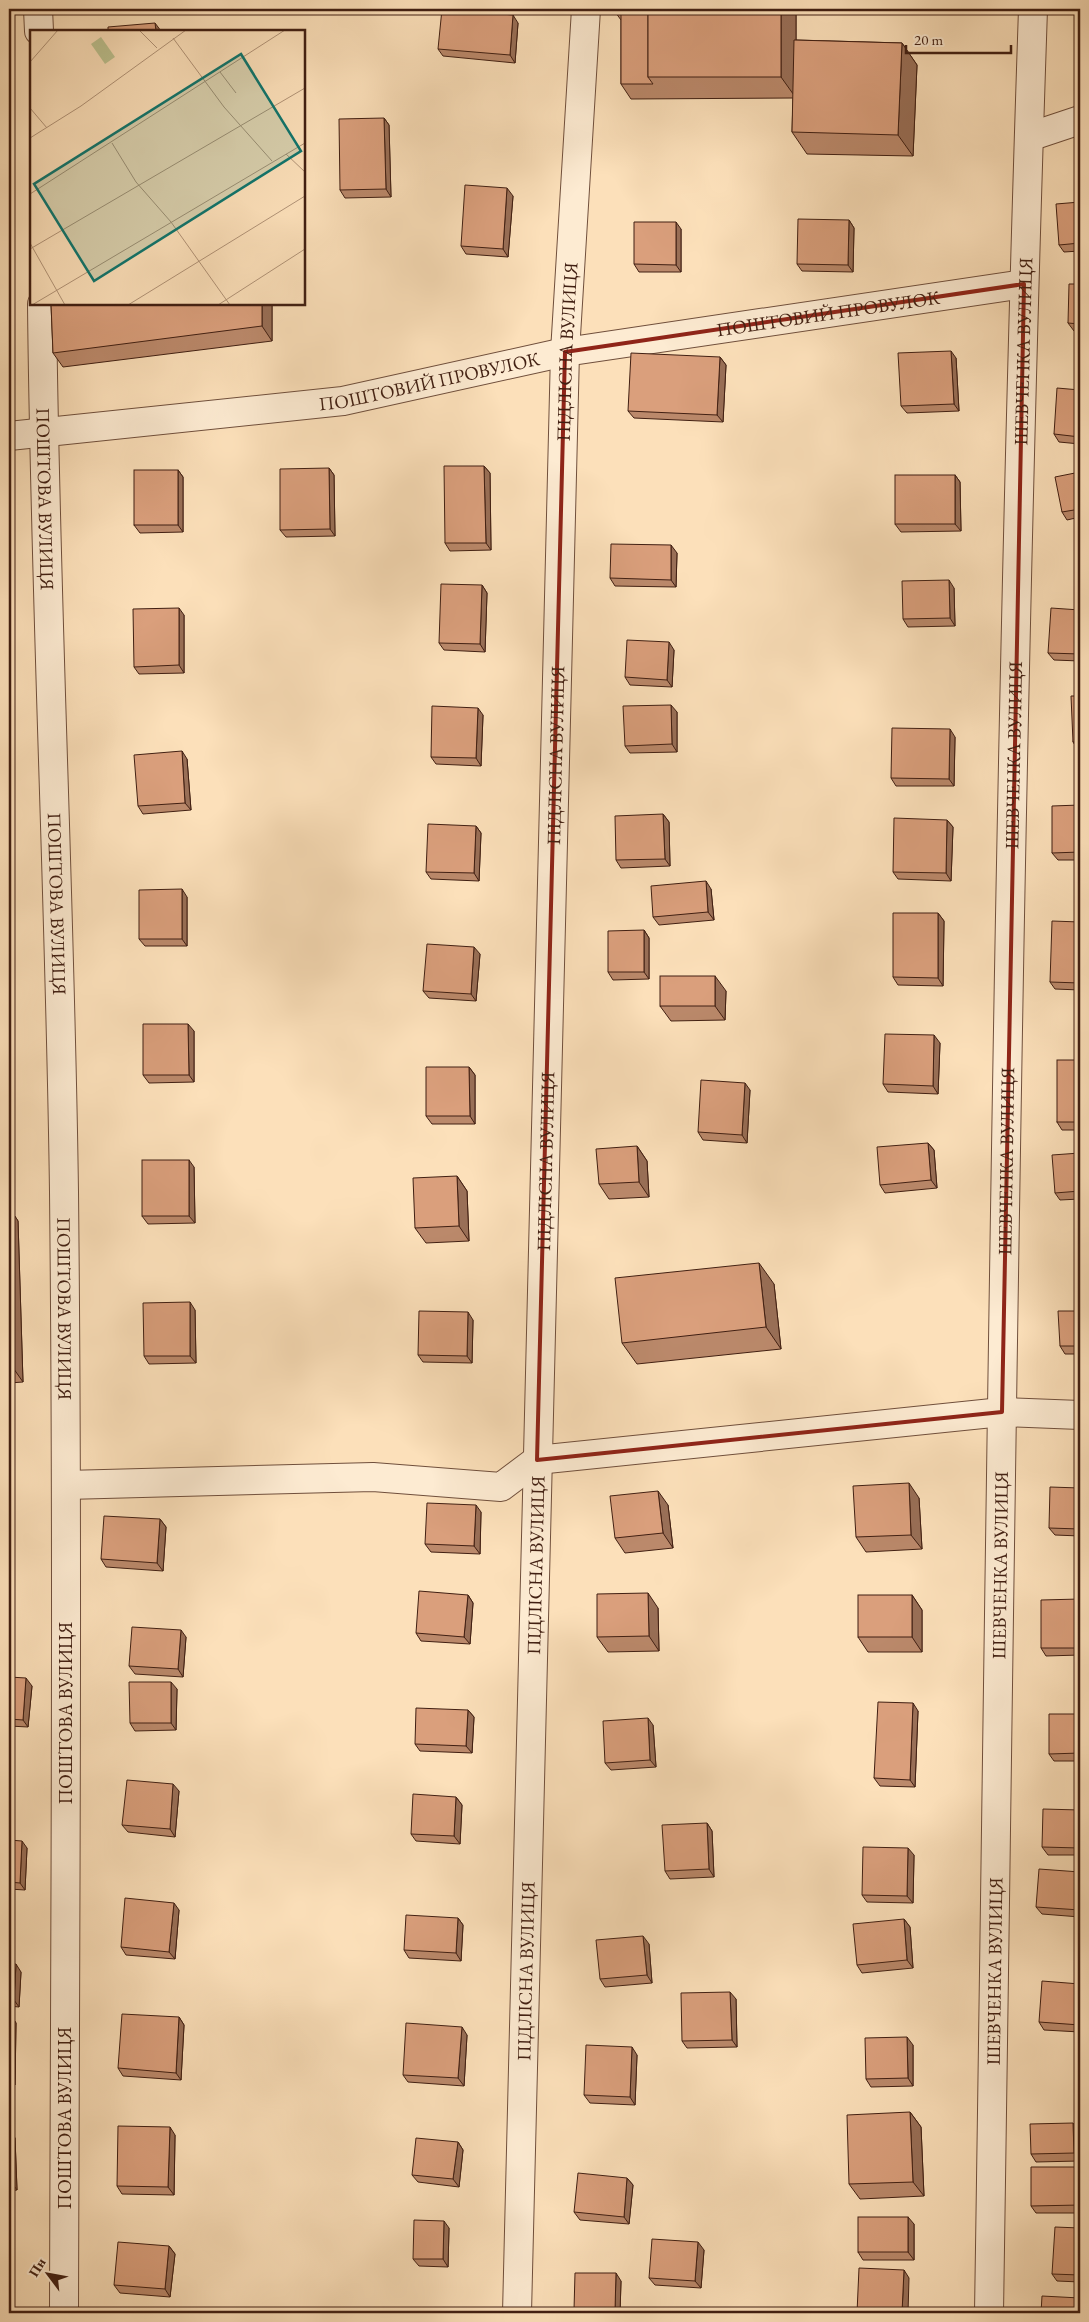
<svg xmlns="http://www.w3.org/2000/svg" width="1089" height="2322" font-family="'EB Garamond',serif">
	<rect width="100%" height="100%" fill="#fce0ba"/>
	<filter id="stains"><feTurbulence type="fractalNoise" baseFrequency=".004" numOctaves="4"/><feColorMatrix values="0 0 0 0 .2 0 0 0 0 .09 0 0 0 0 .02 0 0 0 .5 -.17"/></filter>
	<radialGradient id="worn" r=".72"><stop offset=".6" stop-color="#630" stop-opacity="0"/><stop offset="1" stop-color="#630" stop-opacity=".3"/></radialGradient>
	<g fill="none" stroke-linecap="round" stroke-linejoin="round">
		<defs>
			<g id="minor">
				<polyline points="38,9 39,31"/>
				<polyline points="1029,137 1080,120"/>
				<path id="s1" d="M42 304C45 600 60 896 64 1192 68 1566 65 1940 64 2313"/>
				<path id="s2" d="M9 436 343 401 565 352 1024 284"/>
				<polyline points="66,1485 373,1477 501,1487 537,1460 1002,1412 1080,1415"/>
				<path id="s3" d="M517 2313 565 352 586 9"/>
				<path id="s4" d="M989 2313C1001 1545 1007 777 1033 9"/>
			</g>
		</defs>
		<use href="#minor" stroke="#704f3c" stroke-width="30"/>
		<use href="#minor" stroke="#fdebd2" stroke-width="28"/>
	</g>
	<g fill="#bb896b" stroke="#411f12">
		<polygon points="613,9 796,9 796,40 902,43 917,65 913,156 807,154 792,132 793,98 631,99 621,84 621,20"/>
		<polygon points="518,23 515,63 443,56 438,49"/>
		<polygon points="384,118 389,125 391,197 345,198 340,190"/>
		<polygon points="513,196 508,257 466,254 461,246"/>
		<polygon points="1080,202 1080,251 1064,252 1059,245"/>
		<polygon points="849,220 854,228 853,272 802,271 797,264"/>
		<polygon points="681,229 681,272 639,272 634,264"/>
		<polygon points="1080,284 1080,331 1074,331 1068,323"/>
		<polygon points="51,304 272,304 272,341 63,367 53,353"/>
		<polygon points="720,357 726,365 723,422 634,418 628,411"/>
		<polygon points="956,358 959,411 907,413 901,406"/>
		<polygon points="1080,390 1080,444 1059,442 1054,434"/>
		<polygon points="484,466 490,473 491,550 450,551 445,543"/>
		<polygon points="329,468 334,475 335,536 286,537 280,530"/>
		<polygon points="178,470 183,477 183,532 140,533 134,525"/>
		<polygon points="1080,472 1080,517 1067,520 1062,512"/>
		<polygon points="955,475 960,482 961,531 901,532 895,524"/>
		<polygon points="677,553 676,587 615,586 610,578"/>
		<polygon points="482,585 487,593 485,652 444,650 439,643"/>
		<polygon points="954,588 955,626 908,627 903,619"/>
		<polygon points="1080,610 1080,661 1054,660 1048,653"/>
		<polygon points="184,615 184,673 139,674 134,667"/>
		<polygon points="674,650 672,687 630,685 625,677"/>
		<polygon points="1080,696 1080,750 1078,750 1073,742"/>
		<polygon points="677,712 677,752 630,753 625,746"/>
		<polygon points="483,715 481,766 436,764 431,757"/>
		<polygon points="955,737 954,786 896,786 891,778"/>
		<polygon points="187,759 191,810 143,814 138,806"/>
		<polygon points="1080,805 1080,860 1058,860 1052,853"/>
		<polygon points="663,814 669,822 670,866 621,868 616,860"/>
		<polygon points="947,820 953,827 951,881 898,879 893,872"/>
		<polygon points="476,826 481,833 479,881 431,879 426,872"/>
		<polygon points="711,889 714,920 659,925 653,917"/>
		<polygon points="187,897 187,946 145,946 139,939"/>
		<polygon points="938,913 944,921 943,986 898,985 893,977"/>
		<polygon points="1080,922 1080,990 1055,989 1050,982"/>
		<polygon points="644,930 649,938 649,979 613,980 608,972"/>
		<polygon points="480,954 476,1001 429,998 423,991"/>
		<polygon points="726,991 725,1020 671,1021 660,1006"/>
		<polygon points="194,1031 194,1082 149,1083 143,1075"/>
		<polygon points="940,1043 938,1094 888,1092 883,1084"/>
		<polygon points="1080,1060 1080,1130 1062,1130 1057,1122"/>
		<polygon points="469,1067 475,1075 475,1124 432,1124 426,1116"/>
		<polygon points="750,1090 747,1143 703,1140 698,1132"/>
		<polygon points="928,1143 934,1150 937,1188 885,1193 880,1185"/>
		<polygon points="637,1146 647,1161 649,1197 609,1199 599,1184"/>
		<polygon points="1080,1153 1080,1199 1060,1200 1055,1193"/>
		<polygon points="194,1167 195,1223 148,1224 142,1216"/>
		<polygon points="457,1176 467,1191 469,1241 426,1243 415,1228"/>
		<polygon points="9,1207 18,1221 23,1382 9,1383"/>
		<polygon points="774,1284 781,1349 637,1364 622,1343"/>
		<polygon points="195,1310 196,1363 149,1364 144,1356"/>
		<polygon points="1080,1311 1080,1354 1065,1354 1060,1346"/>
		<polygon points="473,1320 472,1363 423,1362 418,1355"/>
		<polygon points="1080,1488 1080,1536 1055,1535 1049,1528"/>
		<polygon points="919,1498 922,1549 866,1552 856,1537"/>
		<polygon points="668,1505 673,1548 625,1553 615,1538"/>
		<polygon points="481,1512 480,1554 431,1552 425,1544"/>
		<polygon points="160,1519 166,1527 163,1571 106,1567 101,1559"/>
		<polygon points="468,1595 473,1603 470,1644 421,1641 416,1633"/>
		<polygon points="912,1595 922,1610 922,1652 868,1652 858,1637"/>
		<polygon points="1080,1599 1080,1655 1046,1656 1041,1648"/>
		<polygon points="658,1608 659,1651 608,1652 597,1637"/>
		<polygon points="186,1637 183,1677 135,1674 129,1666"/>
		<polygon points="9,1677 32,1686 28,1727 9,1726"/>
		<polygon points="177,1689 176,1730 135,1731 130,1723"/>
		<polygon points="468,1710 474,1717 472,1753 420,1751 415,1744"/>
		<polygon points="918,1711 915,1787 880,1786 874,1778"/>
		<polygon points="1080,1714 1080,1761 1054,1761 1049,1754"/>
		<polygon points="653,1725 656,1767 611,1770 605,1763"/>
		<polygon points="179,1791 175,1837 128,1832 122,1825"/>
		<polygon points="456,1797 462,1805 460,1844 416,1841 411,1834"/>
		<polygon points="1080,1810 1080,1855 1048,1855 1042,1847"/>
		<polygon points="707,1823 712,1831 714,1877 670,1879 665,1871"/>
		<polygon points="9,1840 27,1848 25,1890 9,1889"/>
		<polygon points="914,1855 913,1903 867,1902 862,1895"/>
		<polygon points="1080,1872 1080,1917 1042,1914 1036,1907"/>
		<polygon points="179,1910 175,1959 126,1955 121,1947"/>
		<polygon points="458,1918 463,1925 461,1961 409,1958 404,1950"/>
		<polygon points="904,1919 910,1927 913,1968 862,1973 857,1965"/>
		<polygon points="649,1944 652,1983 605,1987 600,1979"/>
		<polygon points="9,1964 21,1972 19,2007 9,2006"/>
		<polygon points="1080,1984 1080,2032 1044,2030 1039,2022"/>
		<polygon points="736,1999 737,2047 687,2048 682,2041"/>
		<polygon points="9,2015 11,2015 16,2023 15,2085 9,2084"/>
		<polygon points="179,2017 184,2025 181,2080 123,2076 118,2068"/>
		<polygon points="467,2035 464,2086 408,2082 403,2075"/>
		<polygon points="913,2045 913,2086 871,2087 866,2079"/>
		<polygon points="637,2055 635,2105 590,2103 584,2095"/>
		<polygon points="910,2112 921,2127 924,2196 860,2199 849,2184"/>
		<polygon points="9,2130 15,2138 17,2190 9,2191"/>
		<polygon points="1079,2131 1079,2161 1036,2162 1031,2154"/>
		<polygon points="175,2135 174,2195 122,2194 117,2186"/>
		<polygon points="458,2142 463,2150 459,2187 418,2182 412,2175"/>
		<polygon points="1080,2167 1080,2213 1036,2213 1031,2206"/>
		<polygon points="627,2178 633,2185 629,2224 580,2220 574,2212"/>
		<polygon points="914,2224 914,2260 863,2260 858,2252"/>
		<polygon points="449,2228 448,2267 419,2266 413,2259"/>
		<polygon points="1080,2228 1080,2282 1057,2281 1052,2274"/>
		<polygon points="169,2246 175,2254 170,2297 120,2293 114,2285"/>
		<polygon points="704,2250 701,2288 655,2285 649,2278"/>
		<polygon points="621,2281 620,2313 577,2313 574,2310"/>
	</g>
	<g fill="#996f57" stroke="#411f12">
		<polygon points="781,9 796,9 796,98 781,77"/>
		<polygon points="513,15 518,23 515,63 510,55"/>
		<polygon points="155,23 161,31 156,31"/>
		<polygon points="902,43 917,65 913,156 898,135"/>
		<polygon points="384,118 389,125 391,197 386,189"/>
		<polygon points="507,188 513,196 508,257 503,249"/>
		<polygon points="849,220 854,228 853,272 848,265"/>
		<polygon points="676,222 681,229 681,272 676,265"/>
		<polygon points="262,304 272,304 272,341 262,326"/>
		<polygon points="951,351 956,358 959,411 954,404"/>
		<polygon points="720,357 726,365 723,422 717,415"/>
		<polygon points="484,466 490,473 491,550 486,543"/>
		<polygon points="329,468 334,475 335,536 330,529"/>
		<polygon points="178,470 183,477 183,532 178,525"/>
		<polygon points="955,475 960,482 961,531 955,524"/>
		<polygon points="671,545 677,553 676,587 671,580"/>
		<polygon points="949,580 954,588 955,626 950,618"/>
		<polygon points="482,585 487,593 485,652 480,644"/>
		<polygon points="179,608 184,615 184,673 179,665"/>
		<polygon points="669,642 674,650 672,687 667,680"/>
		<polygon points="671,705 677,712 677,752 672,744"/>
		<polygon points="478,708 483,715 481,766 476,758"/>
		<polygon points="950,729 955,737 954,786 949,779"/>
		<polygon points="182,751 187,759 191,810 185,803"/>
		<polygon points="663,814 669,822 670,866 665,859"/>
		<polygon points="947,820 953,827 951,881 946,873"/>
		<polygon points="476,826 481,833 479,881 474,873"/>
		<polygon points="706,881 711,889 714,920 708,912"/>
		<polygon points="182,889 187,897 187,946 182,939"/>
		<polygon points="938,913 944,921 943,986 938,978"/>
		<polygon points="644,930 649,938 649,979 644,972"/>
		<polygon points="474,947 480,954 476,1001 471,994"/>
		<polygon points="715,976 726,991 725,1020 715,1006"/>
		<polygon points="188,1024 194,1031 194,1082 189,1075"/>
		<polygon points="934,1035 940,1043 938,1094 933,1086"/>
		<polygon points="469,1067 475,1075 475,1124 470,1116"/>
		<polygon points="745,1083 750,1090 747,1143 742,1135"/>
		<polygon points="928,1143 934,1150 937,1188 931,1180"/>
		<polygon points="637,1146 647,1161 649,1197 639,1182"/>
		<polygon points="189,1160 194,1167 195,1223 189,1216"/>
		<polygon points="457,1176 467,1191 469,1241 459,1226"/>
		<polygon points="9,1207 18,1221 23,1382 9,1362"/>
		<polygon points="759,1263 774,1284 781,1349 766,1327"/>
		<polygon points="190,1302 195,1310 196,1363 190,1356"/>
		<polygon points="468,1312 473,1320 472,1363 467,1356"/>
		<polygon points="909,1483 919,1498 922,1549 911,1535"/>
		<polygon points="658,1491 668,1505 673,1548 663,1533"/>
		<polygon points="476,1505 481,1512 480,1554 474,1546"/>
		<polygon points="160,1519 166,1527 163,1571 157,1563"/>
		<polygon points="648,1593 658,1608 659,1651 649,1636"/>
		<polygon points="468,1595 473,1603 470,1644 464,1637"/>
		<polygon points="912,1595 922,1610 922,1652 912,1637"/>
		<polygon points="181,1630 186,1637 183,1677 178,1669"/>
		<polygon points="26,1678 32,1686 28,1727 23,1720"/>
		<polygon points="171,1682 177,1689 176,1730 171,1723"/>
		<polygon points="913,1703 918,1711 915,1787 910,1780"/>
		<polygon points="468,1710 474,1717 472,1753 466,1746"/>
		<polygon points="648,1718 653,1725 656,1767 650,1760"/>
		<polygon points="173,1784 179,1791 175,1837 170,1829"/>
		<polygon points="456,1797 462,1805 460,1844 454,1836"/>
		<polygon points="707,1823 712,1831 714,1877 709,1869"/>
		<polygon points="22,1841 27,1848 25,1890 20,1883"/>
		<polygon points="908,1848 914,1855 913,1903 907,1896"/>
		<polygon points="174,1903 179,1910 175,1959 169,1952"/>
		<polygon points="458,1918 463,1925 461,1961 456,1953"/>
		<polygon points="904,1919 910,1927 913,1968 907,1960"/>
		<polygon points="643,1936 649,1944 652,1983 647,1975"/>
		<polygon points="16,1964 21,1972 19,2007 14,2000"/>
		<polygon points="730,1992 736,1999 737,2047 732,2040"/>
		<polygon points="11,2015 16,2023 15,2085 9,2077"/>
		<polygon points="179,2017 184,2025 181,2080 176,2073"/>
		<polygon points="462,2027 467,2035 464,2086 458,2078"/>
		<polygon points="907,2037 913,2045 913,2086 908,2078"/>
		<polygon points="632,2047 637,2055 635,2105 630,2097"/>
		<polygon points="910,2112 921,2127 924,2196 913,2182"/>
		<polygon points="1073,2123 1079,2131 1079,2161 1074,2153"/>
		<polygon points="170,2127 175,2135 174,2195 168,2187"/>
		<polygon points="10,2130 15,2138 17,2190 12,2183"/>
		<polygon points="458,2142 463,2150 459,2187 453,2179"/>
		<polygon points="627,2178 633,2185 629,2224 624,2217"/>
		<polygon points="908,2217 914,2224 914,2260 908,2252"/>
		<polygon points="444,2221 449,2228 448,2267 443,2259"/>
		<polygon points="698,2242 704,2250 701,2288 695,2281"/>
		<polygon points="169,2246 175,2254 170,2297 165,2289"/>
		<polygon points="904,2270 909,2278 908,2313 902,2313"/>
		<polygon points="616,2273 621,2281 620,2313 617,2313 615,2311"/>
	</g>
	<g fill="#da9f7c" stroke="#411f12">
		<polygon points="442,9 513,15 510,55 438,49"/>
		<polygon points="621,9 648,9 648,77 653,84 621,84"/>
		<rect x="648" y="9" width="133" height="68"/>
		<polygon points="155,23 156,31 108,31 108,27"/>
		<polygon points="794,40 902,43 898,135 792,132"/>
		<polygon points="384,118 386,189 340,190 339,119"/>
		<polygon points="465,185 507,188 503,249 461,246"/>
		<polygon points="1080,202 1080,243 1059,245 1056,204"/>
		<polygon points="798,219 849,220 848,265 797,264"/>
		<polygon points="634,222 676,222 676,265 634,264"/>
		<polygon points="1069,284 1080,284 1080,324 1068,323"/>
		<polygon points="51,304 262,304 262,326 53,353"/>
		<polygon points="951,351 954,404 901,406 898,353"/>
		<polygon points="631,353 720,357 717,415 628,411"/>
		<polygon points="1057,388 1080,390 1080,437 1054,434"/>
		<polygon points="444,466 484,466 486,543 445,543"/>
		<polygon points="329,468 330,529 280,530 280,469"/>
		<rect x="134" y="470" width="44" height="55"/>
		<polygon points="1080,472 1080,509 1062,512 1055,477"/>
		<rect x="895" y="475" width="60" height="49"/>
		<polygon points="611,544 671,545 671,580 610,578"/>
		<polygon points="949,580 950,618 903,619 902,581"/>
		<polygon points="441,584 482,585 480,644 439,643"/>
		<polygon points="179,608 179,665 134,667 133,609"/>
		<polygon points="1051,608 1080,610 1080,654 1048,653"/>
		<polygon points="627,640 669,642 667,680 625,677"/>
		<polygon points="1071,696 1080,696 1080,742 1073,742"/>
		<polygon points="671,705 672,744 625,746 623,706"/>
		<polygon points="432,706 478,708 476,758 431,757"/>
		<polygon points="892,728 950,729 949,779 891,778"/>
		<polygon points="182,751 185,803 138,806 134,755"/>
		<polygon points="1080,805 1080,852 1052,853 1052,806"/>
		<polygon points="663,814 665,859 616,860 615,816"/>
		<polygon points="894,818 947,820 946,873 893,872"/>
		<polygon points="428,824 476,826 474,873 426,872"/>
		<polygon points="706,881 708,912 653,917 651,886"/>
		<polygon points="182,889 182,939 139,939 139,890"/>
		<polygon points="893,913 938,913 938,978 893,977"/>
		<polygon points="1052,921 1080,922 1080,983 1050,982"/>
		<polygon points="644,930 644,972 608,972 608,931"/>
		<polygon points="427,944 474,947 471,994 423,991"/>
		<rect x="660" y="976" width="55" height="30"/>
		<polygon points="143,1024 188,1024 189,1075 143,1075"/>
		<polygon points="885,1034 934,1035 933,1086 883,1084"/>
		<rect x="1057" y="1060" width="23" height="62"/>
		<polygon points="426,1067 469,1067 470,1116 426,1116"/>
		<polygon points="701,1080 745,1083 742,1135 698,1132"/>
		<polygon points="928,1143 931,1180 880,1185 877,1147"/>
		<polygon points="637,1146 639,1182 599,1184 596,1149"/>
		<polygon points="1080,1153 1080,1191 1055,1193 1052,1155"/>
		<rect x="142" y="1160" width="47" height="56"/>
		<polygon points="457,1176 459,1226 415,1228 413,1178"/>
		<polygon points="759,1263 766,1327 622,1343 615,1278"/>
		<polygon points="190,1302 190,1356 144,1356 143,1303"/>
		<polygon points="419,1311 468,1312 467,1356 418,1355"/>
		<polygon points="1058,1311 1080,1311 1080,1346 1060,1346"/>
		<polygon points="909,1483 911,1535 856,1537 853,1486"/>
		<polygon points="1050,1487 1080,1488 1080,1529 1049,1528"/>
		<polygon points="658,1491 663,1533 615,1538 610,1496"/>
		<polygon points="427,1503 476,1505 474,1546 425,1544"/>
		<polygon points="104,1516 160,1519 157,1563 101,1559"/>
		<polygon points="419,1591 468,1595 464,1637 416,1633"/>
		<polygon points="648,1593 649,1636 597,1637 597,1594"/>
		<rect x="858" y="1595" width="54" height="42"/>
		<polygon points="1080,1599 1080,1648 1041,1648 1041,1600"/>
		<polygon points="132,1627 181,1630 178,1669 129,1666"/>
		<polygon points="9,1677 26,1678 23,1720 9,1719"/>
		<polygon points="129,1682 171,1682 171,1723 130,1723"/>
		<polygon points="878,1702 913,1703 910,1780 874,1778"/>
		<polygon points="416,1708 468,1710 466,1746 415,1744"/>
		<polygon points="1049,1714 1080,1714 1080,1753 1049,1754"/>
		<polygon points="648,1718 650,1760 605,1763 603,1721"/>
		<polygon points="127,1780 173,1784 170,1829 122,1825"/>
		<polygon points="413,1794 456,1797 454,1836 411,1834"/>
		<polygon points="1043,1809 1080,1810 1080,1848 1042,1847"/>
		<polygon points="707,1823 709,1869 665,1871 662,1825"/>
		<polygon points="9,1840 22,1841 20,1883 9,1882"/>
		<polygon points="863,1847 908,1848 907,1896 862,1895"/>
		<polygon points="1039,1869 1080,1872 1080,1910 1036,1907"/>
		<polygon points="125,1898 174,1903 169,1952 121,1947"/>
		<polygon points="406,1915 458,1918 456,1953 404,1950"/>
		<polygon points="904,1919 907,1960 857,1965 853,1924"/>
		<polygon points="643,1936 647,1975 600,1979 596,1940"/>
		<polygon points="9,1964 16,1964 14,2000 9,1999"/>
		<polygon points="1042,1981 1080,1984 1080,2025 1039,2022"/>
		<polygon points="730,1992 732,2040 682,2041 681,1993"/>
		<polygon points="122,2014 179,2017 176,2073 118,2068"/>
		<polygon points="9,2015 11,2015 9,2077"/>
		<polygon points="406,2023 462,2027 458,2078 403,2075"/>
		<polygon points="907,2037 908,2078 866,2079 865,2038"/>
		<polygon points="586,2045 632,2047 630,2097 584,2095"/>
		<polygon points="910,2112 913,2182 849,2184 847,2115"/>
		<polygon points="1073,2123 1074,2153 1031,2154 1030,2124"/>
		<polygon points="118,2126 170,2127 168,2187 117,2186"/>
		<polygon points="9,2130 10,2130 12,2183 9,2183"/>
		<polygon points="416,2138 458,2142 453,2179 412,2175"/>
		<polygon points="1031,2167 1080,2167 1080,2205 1031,2206"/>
		<polygon points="578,2173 627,2178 624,2217 574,2212"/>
		<rect x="858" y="2217" width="50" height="35"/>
		<polygon points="414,2220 444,2221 443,2259 413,2259"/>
		<polygon points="1055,2227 1080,2228 1080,2275 1052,2274"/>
		<polygon points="652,2239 698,2242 695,2281 649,2278"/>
		<polygon points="118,2242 169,2246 165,2289 114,2285"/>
		<polygon points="859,2268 904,2270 902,2313 857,2313"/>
		<polygon points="575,2273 616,2273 615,2311 574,2310"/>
		<polygon points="1042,2296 1080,2298 1080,2313 1041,2313"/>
	</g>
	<path fill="none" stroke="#8f2418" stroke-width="4" stroke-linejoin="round" d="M1024 284 1002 1412 537 1460 565 352Z"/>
	<g text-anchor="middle" stroke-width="5" stroke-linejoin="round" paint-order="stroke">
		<g font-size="19" fill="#411f12" stroke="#fdebd2">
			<text dy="7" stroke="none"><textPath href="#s2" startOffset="829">ПОШТОВИЙ ПРОВУЛОК</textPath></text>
			<text dy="7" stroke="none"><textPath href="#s3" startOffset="1962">ПІДЛІСНА ВУЛИЦЯ</textPath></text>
			<text dy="7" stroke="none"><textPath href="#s4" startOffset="1962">ШЕВЧЕНКА ВУЛИЦЯ</textPath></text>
			<text dy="7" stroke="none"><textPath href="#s2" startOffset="424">ПОШТОВИЙ ПРОВУЛОК</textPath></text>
			<text dy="7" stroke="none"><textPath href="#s1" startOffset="195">ПОШТОВА ВУЛИЦЯ</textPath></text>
			<text dy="7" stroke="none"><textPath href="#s3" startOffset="1558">ПІДЛІСНА ВУЛИЦЯ</textPath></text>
			<text dy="7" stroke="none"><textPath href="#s4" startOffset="1558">ШЕВЧЕНКА ВУЛИЦЯ</textPath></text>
			<text dy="7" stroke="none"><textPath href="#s1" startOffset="600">ПОШТОВА ВУЛИЦЯ</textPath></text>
			<text dy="7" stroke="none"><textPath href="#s3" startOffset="1152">ПІДЛІСНА ВУЛИЦЯ</textPath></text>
			<text dy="7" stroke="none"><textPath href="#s4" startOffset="1152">ШЕВЧЕНКА ВУЛИЦЯ</textPath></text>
			<text dy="7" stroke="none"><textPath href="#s1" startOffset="1005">ПОШТОВА ВУЛИЦЯ</textPath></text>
			<text dy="7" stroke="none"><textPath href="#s3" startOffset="748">ПІДЛІСНА ВУЛИЦЯ</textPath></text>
			<text dy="7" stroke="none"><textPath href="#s4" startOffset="748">ШЕВЧЕНКА ВУЛИЦЯ</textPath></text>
			<text transform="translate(65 1713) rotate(-90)" y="7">ПОШТОВА ВУЛИЦЯ</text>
			<text dy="7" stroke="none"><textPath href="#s3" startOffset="342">ПІДЛІСНА ВУЛИЦЯ</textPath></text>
			<text dy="7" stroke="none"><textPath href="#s4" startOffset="342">ШЕВЧЕНКА ВУЛИЦЯ</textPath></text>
			<text transform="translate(64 2118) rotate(-90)" y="7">ПОШТОВА ВУЛИЦЯ</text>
		</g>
	</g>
	<g transform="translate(30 30)">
		<rect width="275" height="275" fill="#fce0ba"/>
		<path d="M71 7 85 27 75 34 61 14Z" fill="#bdc391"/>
		<path fill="none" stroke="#b19377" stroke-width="1" d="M109 0 127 18M143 8 194 77 242 131M0 32 28 0M190 42 206 63M0 78 17 98M0 108 51 76 156 0M82 113 106 152 141 192 200 275M256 124 275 142M0 164 255 0M0 213 35 275M0 219 275 58M2 275 275 113M98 275 275 166M188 275 275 219"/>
		<path fill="#0f766e" fill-opacity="0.15" stroke="#0f766e" stroke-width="2.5" d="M211 24 271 121 64 251 4 154Z"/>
		<rect width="275" height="275" fill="none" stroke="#411f12" stroke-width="2.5"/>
	</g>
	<rect width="1089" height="2322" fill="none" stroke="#fce0ba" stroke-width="30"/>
	<rect x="10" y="10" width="1069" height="2302" fill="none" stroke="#411f12" stroke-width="2.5"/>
	<rect x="15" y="15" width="1059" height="2292" fill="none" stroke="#411f12"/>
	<g transform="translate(48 2274) rotate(302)" stroke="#fdebd2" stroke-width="4" paint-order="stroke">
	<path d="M0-4L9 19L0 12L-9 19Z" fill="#411f12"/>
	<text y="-8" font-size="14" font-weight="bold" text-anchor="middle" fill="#411f12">Пн</text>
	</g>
	<path d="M906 45v8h105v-8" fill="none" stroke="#411f12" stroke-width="2.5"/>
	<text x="914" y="45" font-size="15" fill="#411f12" stroke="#fdebd2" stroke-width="4" paint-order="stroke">20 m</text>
	<rect width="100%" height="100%" filter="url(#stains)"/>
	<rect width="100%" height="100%" fill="url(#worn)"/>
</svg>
